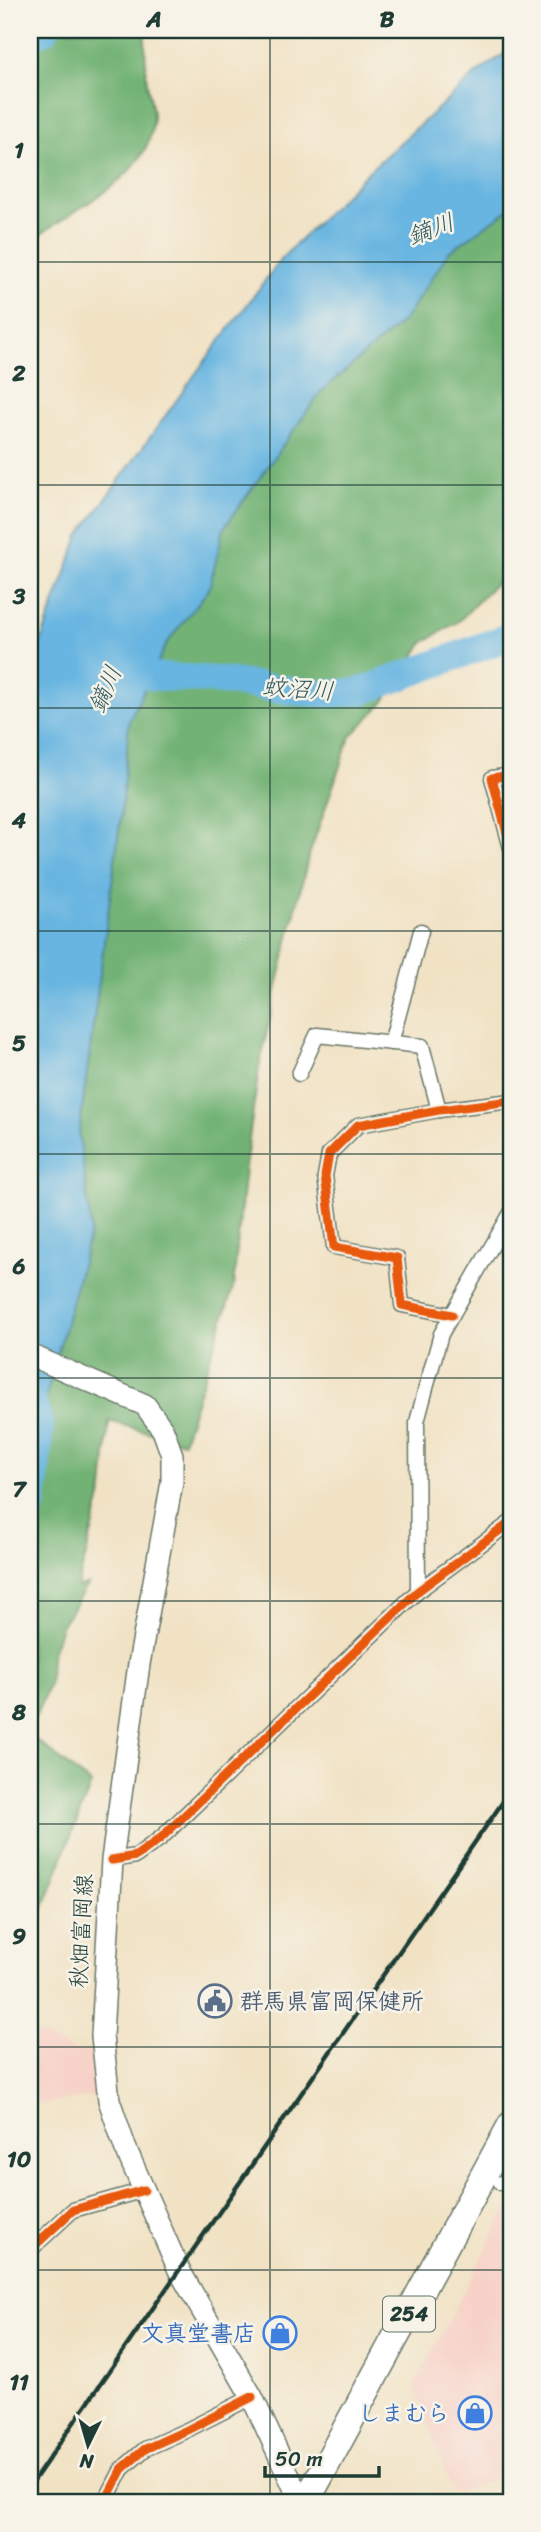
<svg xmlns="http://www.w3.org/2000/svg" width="541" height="2532" font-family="Sriracha,'Klee One',sans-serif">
	<rect width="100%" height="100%" fill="#f7f3e8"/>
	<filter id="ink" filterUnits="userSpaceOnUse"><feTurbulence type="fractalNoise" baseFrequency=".0143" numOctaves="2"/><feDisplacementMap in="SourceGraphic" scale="14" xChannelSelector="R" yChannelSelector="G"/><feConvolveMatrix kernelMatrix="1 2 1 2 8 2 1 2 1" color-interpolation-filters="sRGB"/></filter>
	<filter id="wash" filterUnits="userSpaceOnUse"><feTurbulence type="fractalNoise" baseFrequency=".00686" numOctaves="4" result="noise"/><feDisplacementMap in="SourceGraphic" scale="28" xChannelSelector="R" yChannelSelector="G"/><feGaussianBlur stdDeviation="1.57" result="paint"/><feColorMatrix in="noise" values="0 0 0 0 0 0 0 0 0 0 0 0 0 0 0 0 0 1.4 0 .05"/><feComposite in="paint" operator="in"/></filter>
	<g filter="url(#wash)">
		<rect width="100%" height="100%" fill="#f1e2c4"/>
		<g fill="#f7d1c7">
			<polygon points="30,2031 75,2051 93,2049 97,2096 30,2105"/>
			<polygon points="511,2201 511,2473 453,2493 415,2385"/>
		</g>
		<g fill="#72b274" stroke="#487854" stroke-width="2">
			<path d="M30 30H145C145 49 145 70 148 89 150 98 153 107 153 116 154 180 69 208 30 243Z"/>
			<polygon points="511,150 511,567 459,621 424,642 382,704 350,737 308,858 278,982 259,1068 245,1167 233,1288 183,1442 109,1421 103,1490 77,1588 88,1584 61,1626 51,1657 49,1685 30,1730 30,789 130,634"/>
			<polygon points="30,1735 91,1784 30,1943"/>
		</g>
		<polygon fill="#67b5e1" stroke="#43798a" stroke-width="2" points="511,49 511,208 449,252 404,320 321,392 224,528 209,589 167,643 129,721 121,815 79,1133 91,1229 47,1393 30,1438 30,671 79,536 199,369 282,258 369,171 477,73"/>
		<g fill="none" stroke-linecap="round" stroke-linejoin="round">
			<g stroke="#67b5e1" stroke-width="28">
				<polyline points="30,36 45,30"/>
				<path d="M118 670C150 679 182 677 215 680 264 685 313 699 362 691L511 636"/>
				<polyline points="30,1394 40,1425 33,1502 30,1512"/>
			</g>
		</g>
	</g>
	<g filter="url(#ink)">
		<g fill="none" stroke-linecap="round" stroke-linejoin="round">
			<defs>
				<g id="street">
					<polyline points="511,775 492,778 511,848"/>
					<polyline points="391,1043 421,931"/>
					<polyline points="299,1074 317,1035 422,1046 439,1110"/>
					<polyline points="452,1315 402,1305 397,1258 334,1247 325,1176 329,1154 358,1125 439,1110 511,1101"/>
					<polyline points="418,1591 417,1422 426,1388 441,1334 511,1213"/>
					<polyline points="112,1860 136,1856 161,1838 418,1591 511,1522"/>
					<polyline points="501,2183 511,2182"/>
					<polyline points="30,2250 73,2210 144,2190"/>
					<polyline points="105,2502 122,2469 145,2449 187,2430 252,2397"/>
				</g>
				<polyline id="secondary" points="30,1355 145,1405 163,1430 172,1455 172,1482 139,1664 112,1860 102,2036 109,2100 125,2147 179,2270 252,2397 301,2502"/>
				<polyline id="highway" points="306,2502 511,2125"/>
			</defs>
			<use href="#street" stroke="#687766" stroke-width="17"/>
			<use href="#secondary" stroke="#687766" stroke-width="24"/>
			<use href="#highway" stroke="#687766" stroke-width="29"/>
			<use href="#street" stroke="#fff" stroke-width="14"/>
			<use href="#secondary" stroke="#fff" stroke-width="21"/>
			<use href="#highway" stroke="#fff" stroke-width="26"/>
			<polyline stroke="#1f3d34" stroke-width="4.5" points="30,2486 511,1790"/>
			<defs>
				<g id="cycleway">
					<polyline points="511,775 492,778 511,848"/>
					<polyline points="452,1315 402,1305 397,1258 334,1247 325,1176 329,1154 358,1125 439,1110 511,1101"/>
					<polyline points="112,1860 136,1856 161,1838 418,1591 511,1522"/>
					<polyline points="30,2250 73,2210 144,2190"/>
					<polyline points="105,2502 122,2469 145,2449 187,2430 252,2397"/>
				</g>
			</defs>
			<use href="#cycleway" stroke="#f7f3e8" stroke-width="13"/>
			<use href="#cycleway" stroke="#e8590c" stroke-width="9"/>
		</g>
	</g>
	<path fill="none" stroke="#1f3d34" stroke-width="2" stroke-opacity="0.55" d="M270 30V2502M30 262H511M30 485H511M30 708H511M30 931H511M30 1154H511M30 1378H511M30 1601H511M30 1824H511M30 2047H511M30 2270H511"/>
	<defs>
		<symbol id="civic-ring" viewBox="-11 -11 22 22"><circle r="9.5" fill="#f7f3e8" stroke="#5c6f8a" stroke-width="1.5"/><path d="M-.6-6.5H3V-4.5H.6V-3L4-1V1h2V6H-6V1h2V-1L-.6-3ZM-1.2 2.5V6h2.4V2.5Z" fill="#5c6f8a"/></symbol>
		<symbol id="shop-ring" viewBox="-11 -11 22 22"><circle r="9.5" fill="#f7f3e8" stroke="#3f7fe0" stroke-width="1.5"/><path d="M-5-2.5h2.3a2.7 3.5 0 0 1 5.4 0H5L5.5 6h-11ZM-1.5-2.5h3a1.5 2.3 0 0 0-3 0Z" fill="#3f7fe0"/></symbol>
	</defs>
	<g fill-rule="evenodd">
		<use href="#civic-ring" x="196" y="1982" width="38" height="38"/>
		<use href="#shop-ring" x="261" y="2314" width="38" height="38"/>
		<use href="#shop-ring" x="456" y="2394" width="38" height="38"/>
	</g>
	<g text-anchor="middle" stroke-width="5" stroke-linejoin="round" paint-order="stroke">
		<rect fill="#f7f3e8" stroke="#60746a" stroke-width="2" x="383" y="2296.5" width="52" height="35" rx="5"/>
		<g font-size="21" font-weight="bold" fill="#1f3d34">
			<text x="409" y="2321">254</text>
		</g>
		<g font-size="23" fill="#1f3d34" stroke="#f7f3e8">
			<text transform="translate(81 1931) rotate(-87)" y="8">秋畑富岡線</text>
		</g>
		<g font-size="23" font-weight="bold" fill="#4e5e75" stroke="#f7f3e8" text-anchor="start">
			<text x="240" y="2009">群馬県富岡保健所</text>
		</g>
		<g font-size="23" font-weight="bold" fill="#366cbe" stroke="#f7f3e8" text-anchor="end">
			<text x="256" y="2341">文真堂書店</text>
			<text x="450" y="2421">しまむら</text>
		</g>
		<g font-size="24" font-style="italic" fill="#315b5f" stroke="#f7f3e8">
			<text transform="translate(431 229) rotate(-20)" y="8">鏑川</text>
			<text transform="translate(105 689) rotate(-66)" y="8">鏑川</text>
			<text transform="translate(298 689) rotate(4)" y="8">蚊沼川</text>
		</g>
	</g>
	<rect width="541" height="2532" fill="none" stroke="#f7f3e8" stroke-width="77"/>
	<g transform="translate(88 2445) rotate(185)" stroke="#f7f3e8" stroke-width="5" paint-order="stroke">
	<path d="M0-5L12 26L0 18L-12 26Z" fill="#1f3d34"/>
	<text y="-10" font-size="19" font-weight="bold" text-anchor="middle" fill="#1f3d34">N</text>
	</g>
	<path d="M265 2466v10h114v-10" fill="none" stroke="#1f3d34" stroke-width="3.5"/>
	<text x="275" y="2466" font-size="21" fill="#1f3d34" stroke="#f7f3e8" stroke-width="5" paint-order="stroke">50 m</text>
	<rect x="38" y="38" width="465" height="2456" fill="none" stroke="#1f3d34" stroke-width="2.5"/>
	<g font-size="23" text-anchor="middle" font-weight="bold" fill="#1f3d34">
		<text x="154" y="27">A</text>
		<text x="387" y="27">B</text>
		<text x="19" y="158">1</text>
		<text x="19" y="381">2</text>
		<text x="19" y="604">3</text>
		<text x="19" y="828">4</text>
		<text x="19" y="1051">5</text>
		<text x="19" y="1274">6</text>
		<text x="19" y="1497">7</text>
		<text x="19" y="1720">8</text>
		<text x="19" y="1944">9</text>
		<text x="19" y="2167">10</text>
		<text x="19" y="2390">11</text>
	</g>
</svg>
